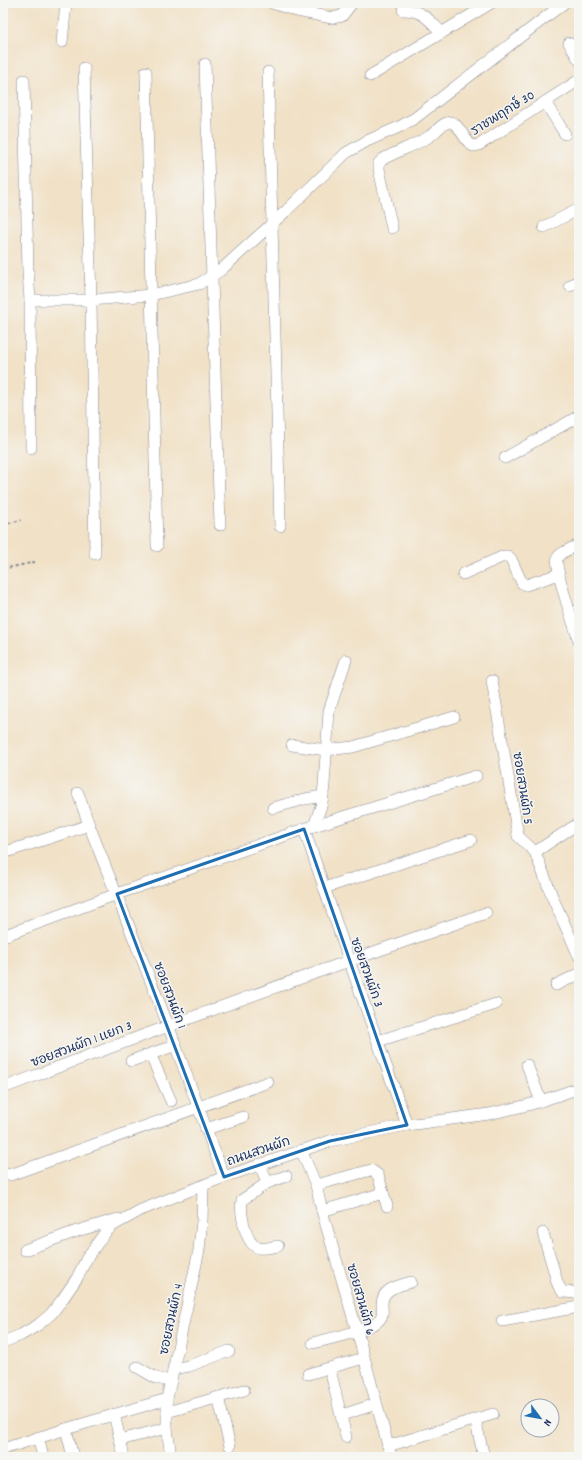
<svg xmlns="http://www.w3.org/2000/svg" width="582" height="1460" font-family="Dekko,'Playpen Sans Thai',sans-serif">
	<rect width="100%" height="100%" fill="#f6f6f2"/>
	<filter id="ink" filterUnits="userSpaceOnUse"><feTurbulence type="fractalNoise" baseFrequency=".025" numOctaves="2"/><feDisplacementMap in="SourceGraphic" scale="8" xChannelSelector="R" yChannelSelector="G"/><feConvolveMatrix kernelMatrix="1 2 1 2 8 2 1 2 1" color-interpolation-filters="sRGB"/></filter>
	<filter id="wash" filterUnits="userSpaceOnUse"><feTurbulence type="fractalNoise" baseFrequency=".012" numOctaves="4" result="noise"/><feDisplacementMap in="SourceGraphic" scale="16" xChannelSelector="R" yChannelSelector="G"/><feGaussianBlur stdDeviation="0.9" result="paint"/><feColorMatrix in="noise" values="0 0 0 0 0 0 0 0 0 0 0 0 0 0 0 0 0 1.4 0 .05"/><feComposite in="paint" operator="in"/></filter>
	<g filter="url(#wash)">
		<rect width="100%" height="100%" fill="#f1e1c6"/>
	</g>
	<g filter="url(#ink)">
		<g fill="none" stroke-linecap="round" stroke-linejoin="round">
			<defs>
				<g id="minor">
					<polyline points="272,3 297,11 332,18 342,16 352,3"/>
					<path d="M403 10C423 10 429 20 442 33"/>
					<polyline points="62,42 66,3"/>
					<polyline points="569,43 579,60"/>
					<polyline points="205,64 220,525"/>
					<polyline points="84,68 91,300 95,554"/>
					<polyline points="146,72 157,546"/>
					<polyline points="268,72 280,526"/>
					<polyline points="370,76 491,3"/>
					<polyline points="24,80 28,272 30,300 31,448"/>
					<polyline points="545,102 565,134"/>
					<polyline points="544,227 579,209"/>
					<path d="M392 228 379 169V163L383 159C398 151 416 145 430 136 436 132 445 119 453 123 462 128 464 141 473 146L479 145 579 80"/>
					<polyline points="570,286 579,280"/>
					<polyline points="30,300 91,300 151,295 199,284 221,270 286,211 346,153 367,141 399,127 415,118 564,3"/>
					<polyline points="505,458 579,416"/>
					<path d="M579 545C574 547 560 553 558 557 553 565 575 628 579 641"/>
					<polyline points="463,574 504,556 508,556 511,559 522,583 526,585 559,574"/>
					<polyline points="492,681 518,836 535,852 554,901 579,956"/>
					<polyline points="292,745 326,750 353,747 454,717"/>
					<polyline points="78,793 89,825 168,1025 224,1177"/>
					<polyline points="273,808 305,799 323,796"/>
					<polyline points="314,826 322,803 324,785 329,711 346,660"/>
					<polyline points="304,829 349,960 407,1125"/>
					<polyline points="535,852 579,823"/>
					<polyline points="3,853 89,825"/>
					<polyline points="324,888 471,840"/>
					<polyline points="3,936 117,894 304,829 476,776"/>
					<polyline points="556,985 579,974"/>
					<polyline points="378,1041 496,1004"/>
					<polyline points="150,1054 171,1101"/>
					<polyline points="131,1061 176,1045"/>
					<polyline points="527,1065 541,1101"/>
					<path d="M3 1088C163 1027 324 969 486 913"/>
					<polyline points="206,1129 243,1117"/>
					<polyline points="301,1150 316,1185 322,1211 357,1331 391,1457"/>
					<polyline points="260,1164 267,1183"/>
					<polyline points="3,1174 10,1175 268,1082"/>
					<polyline points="316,1185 371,1170 378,1175 387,1206"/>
					<polyline points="322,1211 383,1193"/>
					<polyline points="543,1233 558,1285 563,1292 579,1293"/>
					<path d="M278 1246C272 1247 265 1249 259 1248 245 1245 240 1211 242 1200L267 1183 286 1176"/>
					<polyline points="25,1250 77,1231 118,1219"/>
					<polyline points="502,1321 579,1307"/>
					<polyline points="3,1342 21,1335 38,1325 51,1314 62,1300 77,1278 87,1258 104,1234 112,1226 141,1210 224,1177 330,1141 407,1125 489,1114 528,1105 559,1095 579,1088"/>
					<path d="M313 1343C328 1339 372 1330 380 1319 384 1314 382 1309 382 1304 382 1288 399 1286 411 1282"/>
					<polyline points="137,1367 156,1378 170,1381"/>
					<polyline points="173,1369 189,1366 229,1351"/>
					<polyline points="330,1369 346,1437"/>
					<polyline points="308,1374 364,1358"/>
					<polyline points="218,1397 230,1446"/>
					<polyline points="167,1412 244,1390"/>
					<polyline points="114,1414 124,1457"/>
					<polyline points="342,1415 376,1404"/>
					<polyline points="475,1419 484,1457"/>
					<polyline points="66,1429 73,1457"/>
					<polyline points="38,1437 43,1457"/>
					<polyline points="120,1440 167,1428"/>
					<polyline points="388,1446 493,1414"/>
					<polyline points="3,1449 66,1429 167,1399"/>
					<polyline points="171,1457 167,1428 167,1399 199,1250 202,1221 203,1186"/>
				</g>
			</defs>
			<use href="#minor" stroke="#868892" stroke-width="12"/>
			<g stroke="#868892" stroke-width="2" stroke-dasharray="3 3" stroke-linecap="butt">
				<polyline points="3,201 3,238"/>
				<polyline points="3,461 6,461"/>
				<polyline points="3,525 21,520"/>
				<polyline points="3,569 35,562"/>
			</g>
			<use href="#minor" stroke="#fff" stroke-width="11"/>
		</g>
	</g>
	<path fill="none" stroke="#1f6fb2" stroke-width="3" stroke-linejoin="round" d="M304 829 407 1125 330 1141 224 1177 117 894Z"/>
	<g text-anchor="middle" stroke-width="3" stroke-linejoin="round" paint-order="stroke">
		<g font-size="13" fill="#1b2f5e" stroke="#f6f6f2">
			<text transform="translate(502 112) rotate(-32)" y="5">ราชพฤกษ์ 30</text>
			<text transform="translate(524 788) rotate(81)" y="5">ซอยสวนผัก 5</text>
			<text transform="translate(368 972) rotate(70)" y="5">ซอยสวนผัก 3</text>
			<text transform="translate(171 995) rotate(69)" y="5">ซอยสวนผัก 1</text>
			<text transform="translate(81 1043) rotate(-21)" y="5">ซอยสวนผัก 1 แยก 3</text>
			<text transform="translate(258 1150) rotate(-19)" y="5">ถนนสวนผัก</text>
			<text transform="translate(362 1299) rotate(74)" y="5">ซอยสวนผัก 6</text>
			<text transform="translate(170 1319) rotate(-78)" y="5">ซอยสวนผัก 4</text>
		</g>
	</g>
	<rect width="582" height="1460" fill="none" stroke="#f6f6f2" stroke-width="16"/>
	<g transform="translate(540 1418) rotate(122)"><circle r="19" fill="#f6f6f2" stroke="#9ea6b7"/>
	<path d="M0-3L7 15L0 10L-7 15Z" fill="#1f6fb2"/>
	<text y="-6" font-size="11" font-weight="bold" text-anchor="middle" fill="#1b2f5e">N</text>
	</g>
</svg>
